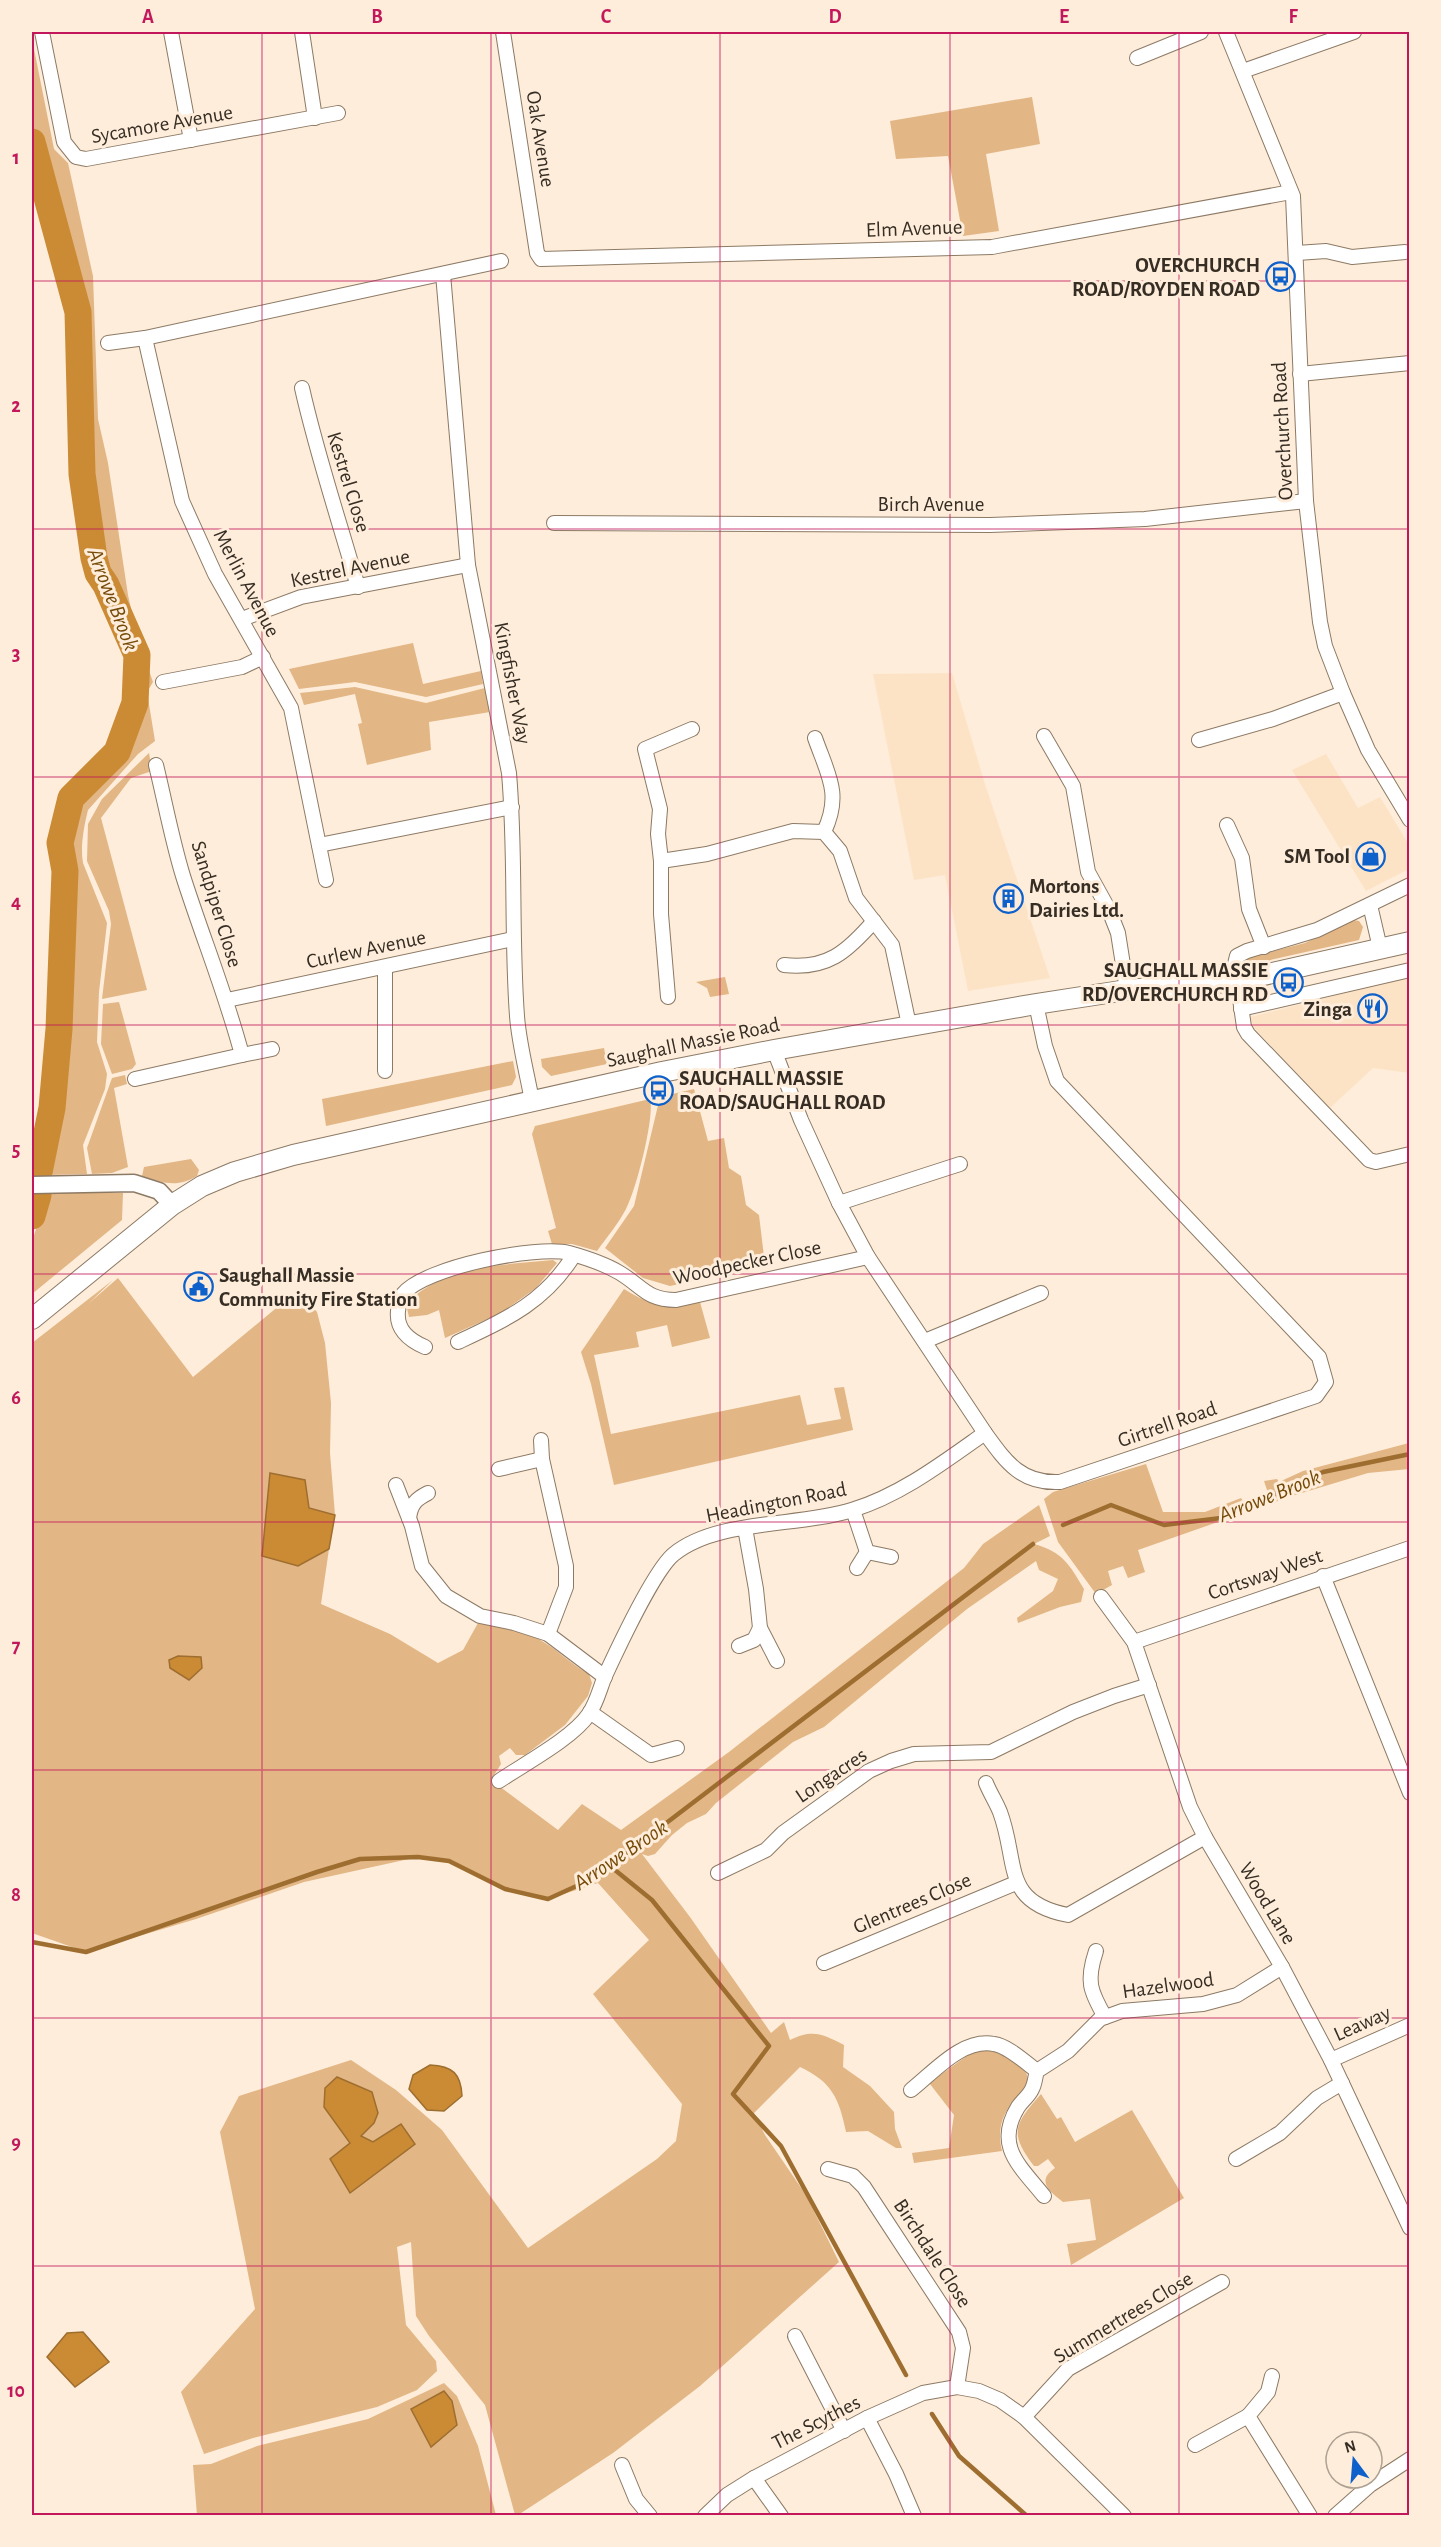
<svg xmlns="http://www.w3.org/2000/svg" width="1441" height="2547" font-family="'Alegreya Sans',sans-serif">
	<rect width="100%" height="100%" fill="#feedda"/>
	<g fill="#fde3c6">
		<polygon points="952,673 984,781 1050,978 968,991 945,875 914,880 873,674"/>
		<polygon points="1326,754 1358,808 1380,797 1409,845 1409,869 1366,891 1292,770"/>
		<polygon points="1409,977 1409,1073 1373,1068 1330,1108 1254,1028 1250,1017"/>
	</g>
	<g fill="#e2b685">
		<path d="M32 39 54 149 68 163 93 276 98 419 108 463 128 595 137 636 153 682 147 692 155 741 138 754 88 810C84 826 80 847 83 863L107 923 99 992 97 1042 107 1074 105 1089 83 1145 87 1174 48 1175 43 1170 61 1107 69 1044 70 817 81 796 108 773 129 741 138 708 137 655 106 585 98 573 90 529 82 474 78 312 32 142Z"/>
		<polygon points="1032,97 1040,144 986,154 999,231 963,236 948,156 896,159 890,121"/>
		<polygon points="413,643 423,684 481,671 483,684 426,697 355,682 299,689 289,669"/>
		<polygon points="355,687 426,703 485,688 490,712 429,722 431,750 367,765 358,724 362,723 355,694 304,705 300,693"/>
		<polygon points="149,753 152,771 131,778 101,818 147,990 102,999 111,924 109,911 87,861 88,824 102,799"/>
		<polygon points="1353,920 1359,921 1363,927 1359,940 1244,966 1243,961 1246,958 1305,943"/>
		<polygon points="725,977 729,994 710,997 707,988 696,982"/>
		<polygon points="119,1002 136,1064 132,1069 112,1074 101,1044 103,1004"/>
		<polygon points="604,1048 607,1064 551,1076 542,1067 541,1059"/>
		<polygon points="513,1061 516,1077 512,1085 326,1126 322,1099"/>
		<polygon points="125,1075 127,1084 114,1088 128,1167 112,1173 92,1174 87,1148 112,1078"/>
		<polygon points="694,1089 708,1141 724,1138 729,1168 741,1176 746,1205 759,1215 765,1265 670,1286 643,1278 605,1248 634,1206 660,1097"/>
		<path d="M650 1099C655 1117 636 1191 626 1209 618 1224 607 1237 597 1251L572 1244H552L548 1231 556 1228 532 1134 535 1126Z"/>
		<path d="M191 1159 199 1170 197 1176C178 1188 162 1183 142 1176L144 1167Z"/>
		<polygon points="47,1193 123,1193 122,1220 32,1294 32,1242"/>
		<path d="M553 1260 557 1263 536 1288 501 1313 445 1338 439 1310 427 1315 409 1317 406 1304C444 1265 502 1265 553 1260Z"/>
		<path d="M118 1278 193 1377 298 1290 317 1312 325 1343 331 1403 330 1453 335 1515 309 1508 298 1566 329 1549 321 1604 390 1634 438 1663 463 1650 478 1623C499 1628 524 1630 542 1641 559 1651 572 1665 589 1674L592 1683 588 1696 565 1725 525 1755H516L510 1748 499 1756 501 1764 491 1780 558 1830 582 1804 621 1830 729 1752 964 1568 983 1544 1039 1505 1050 1536 1034 1544C1063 1552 1069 1564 1084 1589L1081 1602 1060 1607 1018 1623 1017 1618 1053 1591 1058 1579 1039 1570 1036 1561 967 1609 824 1727 793 1742 716 1803 706 1814 687 1823 672 1835 655 1854 648 1856 642 1854 690 1917 771 2033 784 2022 790 2040C813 2029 822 2034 844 2045L843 2067 870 2086 894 2112 895 2129 902 2148H896L868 2131 846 2132C839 2098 832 2082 800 2067L754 2113 765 2135 806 2195 839 2262 700 2386 613 2453 518 2515H515L485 2405 429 2336 416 2316 411 2242 397 2247 406 2325 436 2361 437 2371 417 2390 377 2407 253 2438 204 2454 181 2392 255 2309 220 2132 239 2096 351 2060 396 2090 442 2130 528 2248 657 2159 676 2141 682 2104 593 1994 649 1940 598 1883 548 1899 505 1889 449 1861 418 1857 304 1882 196 1919 86 1952 32 1933V1343L113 1280 88 1304Z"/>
		<path d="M624 1289C652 1307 668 1308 700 1302L710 1338 672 1347 667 1325 636 1332 639 1347 594 1355 611 1434 800 1395 807 1425 841 1419 834 1388 844 1387 853 1430 614 1485 591 1384 581 1352Z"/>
		<polygon points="1409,1443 1409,1469 1368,1473 1292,1496 1138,1550 1145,1572 1128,1578 1123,1566 1108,1571 1112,1585 1096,1594 1058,1542 1044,1499 1053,1492 1146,1464 1163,1512 1205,1512 1241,1498 1245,1504 1268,1493 1264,1481 1277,1479 1279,1482 1303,1471"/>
		<path d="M981 2050C993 2050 1000 2053 1011 2060 1046 2079 1016 2092 1005 2114 999 2125 999 2139 1002 2151L914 2163 912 2153 949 2148 954 2115 930 2084 932 2081 968 2055Z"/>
		<path d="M1041 2094 1057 2119 1061 2117 1075 2142 1132 2110 1184 2198 1071 2265 1067 2244 1096 2240 1090 2199 1063 2202C1049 2191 1036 2181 1055 2168L1048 2159 1038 2166H1034C1008 2132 1015 2124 1041 2094Z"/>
		<polygon points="444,2383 457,2396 478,2446 496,2515 197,2515 193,2465 211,2464 257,2446 368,2419"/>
	</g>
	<g fill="#cb8a34" stroke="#9e6e30" stroke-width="1.5">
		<polygon points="270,1473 305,1480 309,1508 335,1515 329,1549 298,1566 262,1556"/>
		<polygon points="178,1656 201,1657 202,1668 189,1680 170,1668 169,1660"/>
		<path d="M430 2065C453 2066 461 2074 462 2096L444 2111 427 2110 409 2089 413 2075Z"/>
		<polygon points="337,2077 372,2092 378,2113 374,2123 361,2136 373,2142 401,2124 415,2144 350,2193 330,2159 350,2143 324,2107 325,2088"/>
		<polygon points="83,2332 109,2362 75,2387 47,2357 67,2333"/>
		<polygon points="444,2391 452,2401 457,2425 431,2447 411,2409"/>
	</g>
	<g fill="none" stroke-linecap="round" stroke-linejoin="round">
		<g stroke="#9e6e30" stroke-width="4.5">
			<polyline points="1063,1525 1111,1505 1164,1525 1221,1518 1323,1472 1410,1454"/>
			<polyline points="610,1866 652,1900 769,2046 733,2094 781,2146 906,2375"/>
			<polyline points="32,1942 86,1952 317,1872 360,1859 418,1857 449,1861 505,1889 548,1899 594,1878 1033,1544"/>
			<polyline points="932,2414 959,2456 1027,2516"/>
		</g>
		<polyline stroke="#cb8a34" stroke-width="27" points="32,142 78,312 82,474 94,558 98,573 106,585 137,655 135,703 117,752 71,798 60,843 65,871 59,1029 52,1108 38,1177 38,1195 32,1216"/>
		<defs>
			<g id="minor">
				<polyline points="42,32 64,142 76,157 86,159 338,113"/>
				<polyline points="171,32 191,140"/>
				<polyline points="302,32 315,118"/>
				<polyline points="503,32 537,253 541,259 992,247 1291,192"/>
				<polyline points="1226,32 1293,196 1306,501 1320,622 1325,646 1343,693 1368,750 1410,820"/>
				<polyline points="1137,58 1201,32"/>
				<polyline points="1243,71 1354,32"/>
				<polyline points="1297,253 1326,251 1352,257 1405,252"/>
				<path d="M443 274 468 565 509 773C516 854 511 935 517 1016 519 1044 527 1073 532 1101"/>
				<polyline points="145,338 182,501 215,574 291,708 326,880"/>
				<polyline points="108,343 145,338 501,261"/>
				<polyline points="1300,374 1410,363"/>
				<path d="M302 388C317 455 339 520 358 587"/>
				<polyline points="554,523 990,525 1145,519 1306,501"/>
				<polyline points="242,619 301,597 468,565"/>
				<polyline points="163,682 242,667 263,657"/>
				<polyline points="1044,736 1073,786 1088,872 1109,910 1118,933 1127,990"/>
				<path d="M815 738C828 775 842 794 824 832"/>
				<polyline points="1199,740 1273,719 1343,693"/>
				<polyline points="1227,825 1242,858 1249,909 1264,947"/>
				<polyline points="319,845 512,807"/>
				<polyline points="661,861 707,854 793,831 824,832 840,851 856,898 892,945 909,1025"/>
				<polyline points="1410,885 1317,930 1247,951 1237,956 1235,964 1244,1027 1248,1034 1369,1160 1376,1162 1410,1154"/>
				<polyline points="1370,905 1380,948"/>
				<path d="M784 965C827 970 847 952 874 921"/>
				<polyline points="668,997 661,914 661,861 658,834 660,809 645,749 692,729"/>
				<polyline points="227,1000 513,939"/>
				<polyline points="1241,1009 1410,970"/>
				<path d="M774 1050 801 1120 839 1203 868 1257 985 1433C1006 1462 1021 1484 1060 1482L1316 1396 1326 1382 1319 1357 1057 1081 1045 1046 1036 1004"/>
				<polyline points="242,1055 272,1049"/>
				<polyline points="385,1071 385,967"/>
				<path d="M135 1079 242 1055C226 994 202 936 183 876 172 840 165 802 156 765"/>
				<polyline points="839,1203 960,1164"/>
				<polyline points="925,1341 1041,1293"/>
				<path d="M458 1342C507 1319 545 1302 574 1255"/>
				<path d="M425 1347C409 1340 396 1330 398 1311 399 1304 399 1299 403 1294 425 1267 537 1245 569 1253 587 1258 605 1264 620 1273 643 1287 647 1300 676 1300L868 1257"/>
				<polyline points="541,1440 542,1459 566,1566 566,1587 548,1634"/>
				<polyline points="499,1469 542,1459"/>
				<polyline points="396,1485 412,1526 422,1566 446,1596 480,1616 514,1623 548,1634 605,1677"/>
				<polyline points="853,1510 867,1552 891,1557"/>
				<path d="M409 1518C411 1504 416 1499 428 1493"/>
				<polyline points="745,1528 756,1589 760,1628 777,1661"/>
				<polyline points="857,1568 867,1552"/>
				<polyline points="1323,1576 1410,1793"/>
				<polyline points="1101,1597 1134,1642 1190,1807 1205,1837 1282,1967 1331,2060 1410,2228"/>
				<polyline points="1134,1642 1410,1548"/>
				<polyline points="739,1646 754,1640 760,1628"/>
				<polyline points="590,1712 651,1755 677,1748"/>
				<path d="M499 1781C524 1764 573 1738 589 1714 597 1702 600 1688 605 1676 617 1650 655 1569 674 1554 717 1519 798 1527 852 1510 901 1495 944 1462 985 1433"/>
				<path d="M986 1783C990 1793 996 1802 1000 1812 1019 1863 1001 1902 1068 1915L1205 1837"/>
				<polyline points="718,1873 766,1850 783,1833 869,1771 891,1761 914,1754 991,1752 1073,1712 1114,1696 1149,1685"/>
				<path d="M1096 1951C1086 1981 1090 1991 1105 2017"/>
				<polyline points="824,1963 1016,1883"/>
				<polyline points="1331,2060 1410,2025"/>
				<path d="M911 2090C934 2072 962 2038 994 2044 1008 2046 1025 2062 1037 2071"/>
				<polyline points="1236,2159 1280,2133 1317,2098 1342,2083"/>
				<polyline points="828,2169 853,2176 864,2187 959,2332 963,2348 957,2387"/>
				<path d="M1044 2196C1020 2166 994 2146 1018 2107 1022 2101 1029 2096 1032 2089 1035 2084 1035 2077 1037 2071L1068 2051 1100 2019 1122 2011 1203 2004 1237 1995 1282 1967"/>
				<polyline points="795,2336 844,2431"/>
				<polyline points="1272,2376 1268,2392 1248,2416 1310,2516"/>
				<polyline points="1024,2417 1068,2369 1222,2282"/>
				<polyline points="867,2418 896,2474 914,2516"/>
				<polyline points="1195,2445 1248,2416"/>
				<polyline points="622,2465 636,2499 650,2516"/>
				<polyline points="754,2478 781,2516"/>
				<polyline points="705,2516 727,2495 754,2478 867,2418 923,2393 957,2387 979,2391 1000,2400 1024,2417 1124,2516"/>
				<polyline points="1335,2516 1370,2485 1410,2459"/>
			</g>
			<polyline id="tertiary" points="32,1185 134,1183 159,1191 172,1205"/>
			<polyline id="secondary" points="32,1319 172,1205 202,1186 235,1172 293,1155 662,1072 774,1050 1036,1004 1127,990 1237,981 1410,942"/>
		</defs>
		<use href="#minor" stroke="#8d7a65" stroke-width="16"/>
		<use href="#tertiary" stroke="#8d7a65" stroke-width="19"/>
		<use href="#secondary" stroke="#8d7a65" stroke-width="22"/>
		<use href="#minor" stroke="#fff" stroke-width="14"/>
		<use href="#tertiary" stroke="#fff" stroke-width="16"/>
		<use href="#secondary" stroke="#fff" stroke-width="20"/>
	</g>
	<path fill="none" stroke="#c2185b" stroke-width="1.5" stroke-opacity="0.55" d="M262 32V2516M491 32V2516M720 32V2516M950 32V2516M1179 32V2516M32 281H1410M32 529H1410M32 777H1410M32 1025H1410M32 1274H1410M32 1522H1410M32 1770H1410M32 2018H1410M32 2266H1410"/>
	<defs>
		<symbol id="bus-ring" viewBox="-11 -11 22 22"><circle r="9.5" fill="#feedda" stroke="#0e60ca" stroke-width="1.5"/><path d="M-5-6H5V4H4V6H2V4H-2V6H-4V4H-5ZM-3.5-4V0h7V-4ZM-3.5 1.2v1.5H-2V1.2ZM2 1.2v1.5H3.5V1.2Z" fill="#0e60ca"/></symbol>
		<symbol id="shop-ring" viewBox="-11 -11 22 22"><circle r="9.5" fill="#feedda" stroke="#0e60ca" stroke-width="1.5"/><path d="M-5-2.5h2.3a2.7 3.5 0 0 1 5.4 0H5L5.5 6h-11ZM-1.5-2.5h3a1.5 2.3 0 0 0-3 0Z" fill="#0e60ca"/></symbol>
		<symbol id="building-ring" viewBox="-11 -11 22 22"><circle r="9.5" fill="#feedda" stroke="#0e60ca" stroke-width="1.5"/><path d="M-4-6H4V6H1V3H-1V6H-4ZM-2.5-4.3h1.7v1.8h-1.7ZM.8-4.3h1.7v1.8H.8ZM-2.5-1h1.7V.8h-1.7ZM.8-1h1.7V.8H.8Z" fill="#0e60ca"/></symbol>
		<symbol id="restaurant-ring" viewBox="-11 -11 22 22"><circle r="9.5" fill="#feedda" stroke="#0e60ca" stroke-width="1.5"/><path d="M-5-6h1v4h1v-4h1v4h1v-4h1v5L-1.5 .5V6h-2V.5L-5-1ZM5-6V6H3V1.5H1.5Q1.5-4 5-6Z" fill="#0e60ca"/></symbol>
		<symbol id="civic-ring" viewBox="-11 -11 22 22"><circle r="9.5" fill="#feedda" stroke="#0e60ca" stroke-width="1.5"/><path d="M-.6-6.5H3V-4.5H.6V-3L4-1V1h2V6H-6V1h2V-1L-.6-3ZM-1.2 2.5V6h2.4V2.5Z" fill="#0e60ca"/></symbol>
	</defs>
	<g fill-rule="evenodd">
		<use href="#bus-ring" x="1264" y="260" width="33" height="33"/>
		<use href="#shop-ring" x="1354" y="840" width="33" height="33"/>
		<use href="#building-ring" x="992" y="882" width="33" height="33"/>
		<use href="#bus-ring" x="1272" y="966" width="33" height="33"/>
		<use href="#restaurant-ring" x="1356" y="992" width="33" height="33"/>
		<use href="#bus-ring" x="642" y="1074" width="33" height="33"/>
		<use href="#civic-ring" x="182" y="1270" width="33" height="33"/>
	</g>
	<g text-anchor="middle" stroke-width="6" stroke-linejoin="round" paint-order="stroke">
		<g font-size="21" fill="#362e25" stroke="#feedda">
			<text transform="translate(162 124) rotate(-10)" y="7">Sycamore Avenue</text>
			<text transform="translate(541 139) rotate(81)" y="7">Oak Avenue</text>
			<text transform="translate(914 228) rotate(-2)" y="7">Elm Avenue</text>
			<text transform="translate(1282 431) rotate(-93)" y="7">Overchurch Road</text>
			<text transform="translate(349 482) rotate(73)" y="7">Kestrel Close</text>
			<text x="931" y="511">Birch Avenue</text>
			<text transform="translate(350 568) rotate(-12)" y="7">Kestrel Avenue</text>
			<text transform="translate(247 583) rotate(62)" y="7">Merlin Avenue</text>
			<text transform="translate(513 683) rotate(79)" y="7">Kingfisher Way</text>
			<text transform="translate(217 904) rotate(73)" y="7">Sandpiper Close</text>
			<text transform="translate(366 949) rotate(-12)" y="7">Curlew Avenue</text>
			<text transform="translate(693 1042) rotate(-12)" y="7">Saughall Massie Road</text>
			<text transform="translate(747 1262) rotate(-12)" y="7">Woodpecker Close</text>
			<text transform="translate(1167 1424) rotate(-19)" y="7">Girtrell Road</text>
			<text transform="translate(776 1502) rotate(-11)" y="7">Headington Road</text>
			<text transform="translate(1265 1574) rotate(-19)" y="7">Cortsway West</text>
			<text transform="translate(831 1775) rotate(-34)" y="7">Longacres</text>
			<text transform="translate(912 1903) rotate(-23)" y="7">Glentrees Close</text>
			<text transform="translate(1268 1903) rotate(59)" y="7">Wood Lane</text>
			<text transform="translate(1168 1985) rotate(-8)" y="7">Hazelwood</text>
			<text transform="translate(1362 2023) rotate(-24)" y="7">Leaway</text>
			<text transform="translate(933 2253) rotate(57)" y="7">Birchdale Close</text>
			<text transform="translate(1123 2317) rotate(-31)" y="7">Summertrees Close</text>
			<text transform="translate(816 2422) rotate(-27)" y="7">The Scythes</text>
		</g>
		<g font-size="21" font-weight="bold" fill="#362e25" stroke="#feedda" text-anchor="end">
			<text x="1260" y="272">OVERCHURCH<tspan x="1260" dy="24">ROAD/ROYDEN ROAD</tspan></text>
			<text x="1350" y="863">SM Tool</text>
			<text x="1029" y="893" text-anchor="start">Mortons<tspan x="1029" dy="24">Dairies Ltd.</tspan></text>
			<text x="1268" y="977">SAUGHALL MASSIE<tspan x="1268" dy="24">RD/OVERCHURCH RD</tspan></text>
			<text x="1352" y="1016">Zinga</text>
			<text x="679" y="1085" text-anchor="start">SAUGHALL MASSIE<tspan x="679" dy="24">ROAD/SAUGHALL ROAD</tspan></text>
			<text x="219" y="1282" text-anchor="start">Saughall Massie<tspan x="219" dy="24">Community Fire Station</tspan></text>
		</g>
		<g font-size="22" font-style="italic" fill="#754a07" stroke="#feedda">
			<text transform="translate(114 599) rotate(69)" y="8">Arrowe Brook</text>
			<text transform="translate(1269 1495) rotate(-22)" y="8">Arrowe Brook</text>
			<text transform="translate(620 1854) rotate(-34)" y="8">Arrowe Brook</text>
		</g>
	</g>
	<rect width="1441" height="2547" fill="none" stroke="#feedda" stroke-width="66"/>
	<g transform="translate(1354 2460) rotate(344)"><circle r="28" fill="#feedda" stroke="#aea192" stroke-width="1.5"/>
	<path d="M0-4.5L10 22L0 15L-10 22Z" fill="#0e60ca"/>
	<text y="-9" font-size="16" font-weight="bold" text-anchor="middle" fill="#362e25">N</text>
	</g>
	<rect x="33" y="33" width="1375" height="2481" fill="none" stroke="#c2185b" stroke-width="2"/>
	<g font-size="20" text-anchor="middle" font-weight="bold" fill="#c2185b">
		<text x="148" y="23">A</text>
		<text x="377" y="23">B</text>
		<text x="606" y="23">C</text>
		<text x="835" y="23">D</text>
		<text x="1064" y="23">E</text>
		<text x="1293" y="23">F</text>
		<text x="16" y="164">1</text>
		<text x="16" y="412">2</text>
		<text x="16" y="660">3</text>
		<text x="16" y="908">4</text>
		<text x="16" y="1156">5</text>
		<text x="16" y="1404">6</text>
		<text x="16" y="1652">7</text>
		<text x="16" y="1901">8</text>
		<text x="16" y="2149">9</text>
		<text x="16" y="2397">10</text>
	</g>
</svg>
